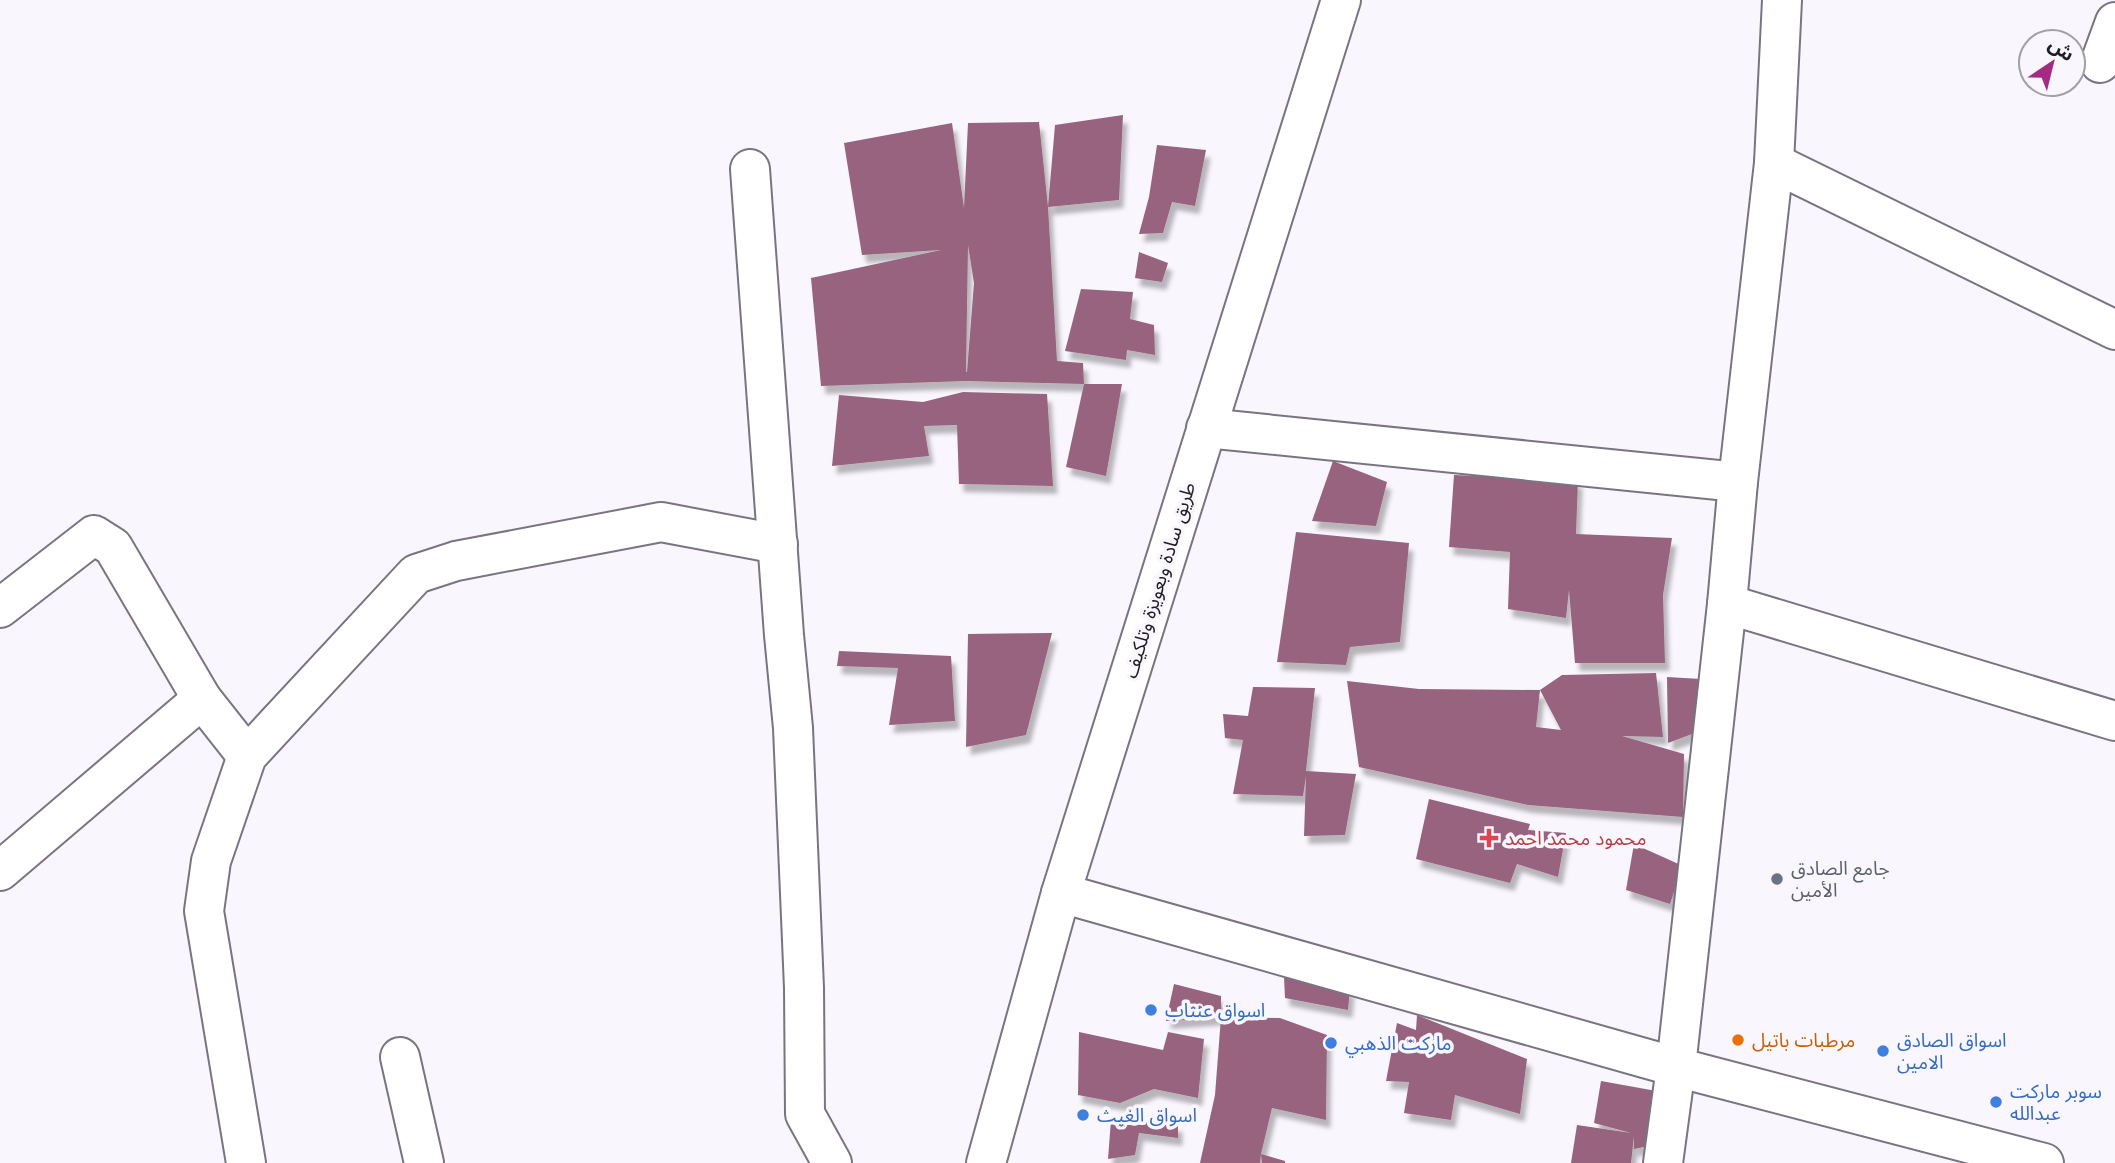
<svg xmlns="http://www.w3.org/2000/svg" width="2115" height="1163" font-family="Quicksand,'Noto Sans Arabic',sans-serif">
	<defs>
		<filter id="shadow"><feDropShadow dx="4.5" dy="8" stdDeviation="2" flood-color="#0004"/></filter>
	</defs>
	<rect width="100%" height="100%" fill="#f9f6fd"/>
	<g fill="#97637f" fill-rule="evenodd" filter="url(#shadow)">
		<polygon points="1123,115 1119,200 1048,207 1055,125"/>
		<path d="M1039 122 1048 207 1057 361 1083 363 1084 384 966 381 821 386 811 278 941 250 862 255 844 143 952 123 964 208 968 123ZM968 245 974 283 967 372H966Z"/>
		<polygon points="1157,145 1206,150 1195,206 1172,202 1163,233 1139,234 1149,197"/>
		<polygon points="1139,252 1168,263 1162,282 1135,278"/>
		<polygon points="1081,289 1133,292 1130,319 1154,325 1155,355 1127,350 1126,360 1065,351"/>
		<polygon points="1084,384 1122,384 1106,476 1066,467"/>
		<polygon points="963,392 1047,394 1053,486 959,484 957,425 924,426 929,456 832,466 839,395 923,402"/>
		<polygon points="1333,461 1387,482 1376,526 1312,521"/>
		<polygon points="1454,475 1578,480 1576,534 1672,538 1663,595 1665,663 1575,663 1569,590 1566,618 1508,609 1510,552 1449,547"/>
		<polygon points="1296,532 1409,543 1400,642 1350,647 1346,665 1277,662"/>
		<polygon points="1052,633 1026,735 966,747 968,634"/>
		<polygon points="839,651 951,656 955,721 889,725 898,668 837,666"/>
		<path d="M1656 673 1663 737 1622 736 1684 754 1683 817 1528 805 1359 767 1347 681 1419 689 1540 690 1562 675ZM1540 690 1561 730 1536 727Z"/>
		<polygon points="1667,677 1701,679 1692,734 1668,743"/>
		<polygon points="1253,687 1315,688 1306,771 1356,774 1345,835 1304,836 1306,776 1303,796 1233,794 1243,740 1225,738 1223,714 1248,716"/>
		<polygon points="1429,799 1530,824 1528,830 1566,833 1558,877 1517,864 1510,883 1416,859"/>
		<polygon points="1634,844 1683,866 1670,904 1626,890"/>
		<polygon points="1284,976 1350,989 1348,1010 1285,998"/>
		<polygon points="1174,984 1221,996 1221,1017 1280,1018 1327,1035 1326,1120 1272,1108 1261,1154 1285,1161 1285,1163 1262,1163 1261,1154 1260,1163 1200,1163 1215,1095 1221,1017 1166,1021"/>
		<polygon points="1417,1015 1527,1059 1520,1114 1455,1095 1451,1120 1404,1113 1409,1082 1386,1081 1397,1023 1416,1030"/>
		<polygon points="1079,1032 1163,1050 1168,1032 1204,1039 1198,1098 1154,1089 1120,1103 1078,1095"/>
		<polygon points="1601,1081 1662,1092 1658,1144 1634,1149 1634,1136 1631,1163 1571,1163 1577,1125 1631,1133 1594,1123"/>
		<polygon points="1111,1120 1178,1124 1178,1138 1139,1133 1135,1155 1108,1159"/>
	</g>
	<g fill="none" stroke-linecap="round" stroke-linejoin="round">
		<defs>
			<g id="minor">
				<polyline points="2100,63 2115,22"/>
				<polyline points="1774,163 2115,330"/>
				<polyline points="750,169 784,635 793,728 804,988 805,1114 832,1163"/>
				<polyline points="1206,428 1738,482"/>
				<polyline points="1727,604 2115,721"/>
				<polyline points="0,608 94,535 113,547 202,699 247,756"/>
				<polyline points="0,871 202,699"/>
				<polyline points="1061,893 1676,1067 2044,1163"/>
				<polyline points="400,1057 424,1163"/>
				<polyline points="246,1163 204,911 211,861 247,756 416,574 456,561 661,522 778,544"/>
				<polyline points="1663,1163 1676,1067 1727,604 1738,482 1774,163 1782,0"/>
			</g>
			<polyline id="major" points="986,1163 1061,893 1341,0"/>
		</defs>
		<use href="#minor" stroke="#7a7482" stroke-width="42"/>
		<use href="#major" stroke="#7a7482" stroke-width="42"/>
		<use href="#minor" stroke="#fff" stroke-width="38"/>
		<use href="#major" stroke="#fff" stroke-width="38"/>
	</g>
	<path fill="#e0444e" stroke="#f9f6fd" stroke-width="2.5" d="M1485.5 827.5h7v7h7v7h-7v7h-7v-7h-7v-7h7z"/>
	<circle fill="#6b7280" stroke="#f9f6fd" stroke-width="2.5" cx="1777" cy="879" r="7"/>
	<g fill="#3f7fe0" stroke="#f9f6fd" stroke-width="2.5">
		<circle cx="1151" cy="1010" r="7"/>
		<circle cx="1331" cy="1043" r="7"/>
		<circle cx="1883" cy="1051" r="7"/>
		<circle cx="1996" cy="1102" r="7"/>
		<circle cx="1083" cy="1115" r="7"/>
	</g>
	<circle fill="#e8710a" stroke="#f9f6fd" stroke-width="2.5" cx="1738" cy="1040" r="7"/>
	<g text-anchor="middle" stroke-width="7" stroke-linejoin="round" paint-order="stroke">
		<g font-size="19" fill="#1f1c22" stroke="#f9f6fd">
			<text transform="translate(1159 580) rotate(-73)" y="7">طريق سادة وبعويزة وتلكيف</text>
		</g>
		<g font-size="19" fill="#be3a42" stroke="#f9f6fd" text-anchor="start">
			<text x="1505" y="845">محمود محمد احمد</text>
		</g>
		<g font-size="19" fill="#5b616d" stroke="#f9f6fd" text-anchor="start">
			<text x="1791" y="875">جامع الصادق<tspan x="1791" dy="22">الأمين</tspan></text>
		</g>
		<g font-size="19" fill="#366cbe" stroke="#f9f6fd" text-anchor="start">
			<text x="1165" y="1017">اسواق عنتاب</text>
			<text x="1897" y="1047">اسواق الصادق<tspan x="1897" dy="22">الامين</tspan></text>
			<text x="1345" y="1050">ماركت الذهبي</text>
			<text x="2010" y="1098">سوبر ماركت<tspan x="2010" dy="22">عبدالله</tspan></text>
			<text x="1097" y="1122">اسواق الغيث</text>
		</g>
		<g font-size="19" fill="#c56008" stroke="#f9f6fd" text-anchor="start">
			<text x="1752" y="1047">مرطبات باتيل</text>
		</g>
	</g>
	<g transform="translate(2052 63) rotate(35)"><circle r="33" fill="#f9f6fd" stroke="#a29fa5" stroke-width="2"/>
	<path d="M0-5L12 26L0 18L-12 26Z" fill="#a32b83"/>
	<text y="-10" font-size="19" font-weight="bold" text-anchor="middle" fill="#1f1c22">ش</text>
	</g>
</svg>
